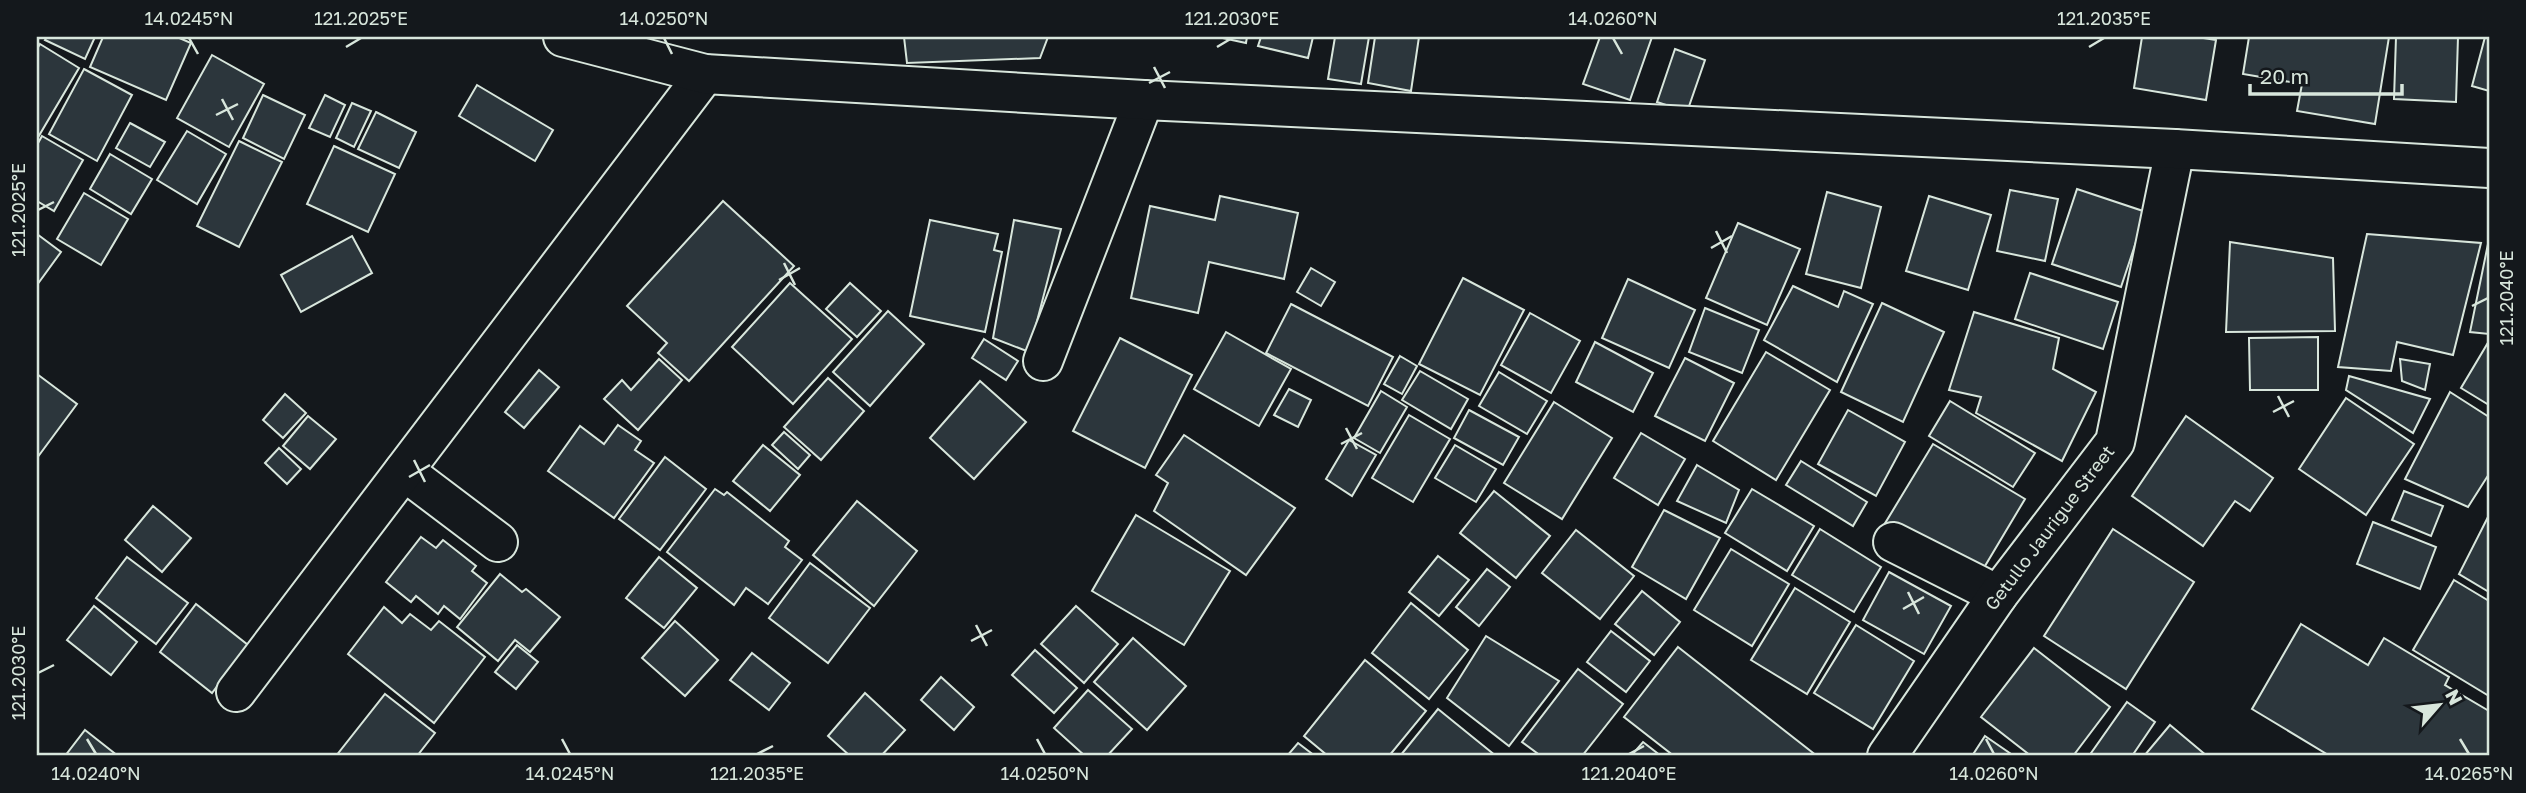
<svg xmlns="http://www.w3.org/2000/svg" width="2526" height="793" font-family="'Golos Text',sans-serif">
	<rect width="100%" height="100%" fill="#14181c"/>
	<g fill="#2c363c" stroke="#d8e6dc" stroke-width="2">
		<polygon points="47,37 95,37 85,59 45,40"/>
		<polygon points="103,37 177,37 191,43 166,100 90,67"/>
		<polygon points="904,37 1048,37 1040,58 907,63"/>
		<polygon points="1218,37 1247,37 1246,43"/>
		<polygon points="1261,37 1313,37 1308,58 1258,46"/>
		<polygon points="1335,37 1369,37 1361,84 1328,79"/>
		<polygon points="1375,37 1419,37 1411,91 1368,83"/>
		<polygon points="1600,37 1652,37 1630,100 1583,84"/>
		<polygon points="2142,37 2197,37 2216,40 2206,100 2134,88"/>
		<polygon points="2249,37 2389,37 2375,124 2297,111 2302,84 2243,74"/>
		<polygon points="2396,37 2458,37 2456,102 2394,99"/>
		<polygon points="2485,37 2489,37 2489,91 2472,86"/>
		<polygon points="40,44 79,68 37,139 37,49"/>
		<polygon points="1675,49 1705,60 1687,112 1657,102"/>
		<polygon points="212,55 264,84 229,147 177,118"/>
		<polygon points="84,69 132,95 97,161 49,134"/>
		<polygon points="477,85 553,130 535,161 459,116"/>
		<polygon points="263,95 305,115 284,159 243,138"/>
		<polygon points="325,95 345,105 330,137 309,128"/>
		<polygon points="352,103 371,111 354,147 336,138"/>
		<polygon points="376,112 416,132 399,168 358,149"/>
		<polygon points="130,123 165,142 150,167 116,148"/>
		<polygon points="187,131 226,154 197,204 157,180"/>
		<polygon points="42,136 83,160 54,211 37,201 37,145"/>
		<polygon points="239,141 282,162 239,247 197,226"/>
		<polygon points="334,146 395,174 368,232 307,204"/>
		<polygon points="110,154 152,179 131,214 90,189"/>
		<polygon points="2077,189 2146,212 2121,287 2052,264"/>
		<polygon points="2010,190 2058,199 2045,261 1997,251"/>
		<polygon points="1827,192 1881,207 1861,288 1806,274"/>
		<polygon points="84,193 128,219 101,265 57,239"/>
		<polygon points="1220,196 1298,213 1284,279 1209,262 1198,313 1131,298 1150,206 1215,220"/>
		<polygon points="1929,196 1991,215 1968,290 1906,271"/>
		<polygon points="723,201 794,266 689,381 658,353 667,343 627,306"/>
		<polygon points="930,220 998,234 994,250 1002,252 985,332 910,316"/>
		<polygon points="1014,220 1061,229 1029,352 993,338"/>
		<polygon points="1738,223 1800,249 1767,325 1706,298"/>
		<polygon points="37,234 61,252 37,285"/>
		<polygon points="2367,234 2481,243 2453,355 2397,342 2391,371 2338,367"/>
		<polygon points="352,236 372,273 301,312 281,275"/>
		<polygon points="2230,242 2333,258 2335,331 2226,332"/>
		<polygon points="2488,244 2489,334 2470,332"/>
		<polygon points="1311,268 1335,282 1321,306 1297,292"/>
		<polygon points="2030,273 2118,302 2103,349 2015,319"/>
		<polygon points="1463,278 1524,310 1480,395 1419,364"/>
		<polygon points="1628,279 1695,310 1669,368 1602,338"/>
		<polygon points="790,283 852,339 793,404 732,347"/>
		<polygon points="850,283 881,311 857,337 826,309"/>
		<polygon points="1793,286 1838,307 1844,291 1873,304 1837,382 1764,340"/>
		<polygon points="1882,303 1944,332 1903,422 1841,392"/>
		<polygon points="1291,304 1393,357 1368,406 1266,353"/>
		<polygon points="1705,308 1759,330 1742,373 1689,352"/>
		<polygon points="888,311 924,344 870,406 833,372"/>
		<polygon points="1974,312 2059,338 2053,369 2096,392 2062,461 1976,413 1981,397 1949,390"/>
		<polygon points="1530,313 1580,341 1551,393 1501,365"/>
		<polygon points="1226,332 1291,369 1259,426 1194,389"/>
		<polygon points="2318,337 2318,390 2250,390 2249,338"/>
		<polygon points="1120,338 1192,375 1145,468 1073,431"/>
		<polygon points="984,339 1018,361 1006,380 972,358"/>
		<polygon points="2489,341 2489,405 2461,388"/>
		<polygon points="1595,342 1653,373 1633,412 1576,382"/>
		<polygon points="1766,352 1830,390 1776,480 1713,441"/>
		<polygon points="1400,356 1417,366 1402,394 1384,384"/>
		<polygon points="1685,358 1734,383 1705,441 1655,416"/>
		<polygon points="659,359 682,380 638,430 604,399 622,380 631,390"/>
		<polygon points="2400,359 2430,364 2425,390 2402,381"/>
		<polygon points="539,370 559,387 524,428 505,412"/>
		<polygon points="1420,371 1468,399 1451,429 1402,400"/>
		<polygon points="1499,372 1547,401 1527,434 1479,406"/>
		<polygon points="37,374 77,404 37,458"/>
		<polygon points="2349,376 2430,399 2413,433 2346,390"/>
		<polygon points="828,378 864,411 821,460 784,427"/>
		<polygon points="980,381 1026,422 974,479 930,438"/>
		<polygon points="1289,389 1311,400 1298,427 1274,415"/>
		<polygon points="1381,391 1407,407 1380,453 1354,438"/>
		<polygon points="2450,392 2489,417 2489,474 2468,507 2405,479"/>
		<polygon points="285,394 306,413 283,438 263,420"/>
		<polygon points="2346,398 2414,444 2366,515 2299,469"/>
		<polygon points="1950,401 2035,453 2013,487 1929,436"/>
		<polygon points="1554,402 1612,438 1562,519 1504,483"/>
		<polygon points="1469,410 1519,437 1503,465 1454,438"/>
		<polygon points="1848,410 1905,442 1876,496 1818,464"/>
		<polygon points="1409,415 1450,439 1413,502 1372,478"/>
		<polygon points="308,416 336,439 310,469 283,446"/>
		<polygon points="2186,416 2273,478 2250,511 2235,501 2203,546 2132,496"/>
		<polygon points="618,425 641,441 635,450 654,463 614,518 548,471 580,426 604,444"/>
		<polygon points="784,432 810,455 798,469 772,445"/>
		<polygon points="1641,433 1685,459 1658,505 1614,478"/>
		<polygon points="1184,435 1295,508 1246,575 1154,511 1168,483 1156,475"/>
		<polygon points="1349,440 1376,455 1352,496 1326,479"/>
		<polygon points="1933,444 2025,499 1976,581 1884,525"/>
		<polygon points="763,445 800,475 770,511 733,481"/>
		<polygon points="1455,445 1496,469 1476,502 1435,478"/>
		<polygon points="279,448 301,469 287,484 265,463"/>
		<polygon points="665,457 706,489 660,550 619,519"/>
		<polygon points="1801,461 1867,502 1853,526 1786,485"/>
		<polygon points="1697,465 1739,490 1726,523 1677,501"/>
		<polygon points="715,489 724,495 727,492 789,541 785,547 802,560 768,604 746,588 734,605 667,552"/>
		<polygon points="1752,489 1814,526 1787,571 1725,533"/>
		<polygon points="1494,491 1550,536 1516,578 1460,533"/>
		<polygon points="2404,491 2443,506 2431,536 2392,520"/>
		<polygon points="857,501 917,551 874,606 813,555"/>
		<polygon points="153,506 191,538 162,572 125,540"/>
		<polygon points="1664,510 1720,538 1686,599 1632,567"/>
		<polygon points="1136,515 1230,571 1184,645 1092,591"/>
		<polygon points="2489,515 2489,592 2459,574"/>
		<polygon points="2373,522 2436,547 2420,589 2357,564"/>
		<polygon points="1820,529 1881,567 1854,612 1792,575"/>
		<polygon points="2113,529 2194,582 2126,689 2044,636"/>
		<polygon points="1576,530 1634,576 1600,619 1542,573"/>
		<polygon points="421,537 436,548 443,540 476,566 472,571 487,583 460,619 444,606 438,614 416,596 411,602 386,582"/>
		<polygon points="1731,549 1789,584 1752,646 1694,610"/>
		<polygon points="1438,556 1469,580 1439,616 1409,592"/>
		<polygon points="127,557 188,603 156,644 96,598"/>
		<polygon points="659,557 697,588 664,628 626,598"/>
		<polygon points="810,563 870,608 828,663 769,618"/>
		<polygon points="1487,569 1510,587 1479,626 1456,607"/>
		<polygon points="1889,572 1951,606 1924,654 1863,620"/>
		<polygon points="500,574 522,592 526,589 560,617 530,652 515,640 498,661 457,627"/>
		<polygon points="2454,580 2489,601 2489,696 2413,650"/>
		<polygon points="1795,588 1850,622 1807,694 1751,660"/>
		<polygon points="1642,591 1680,622 1654,655 1615,624"/>
		<polygon points="1411,603 1468,650 1429,699 1372,653"/>
		<polygon points="196,604 248,645 212,693 160,652"/>
		<polygon points="94,606 137,642 111,675 67,640"/>
		<polygon points="1076,606 1118,644 1084,683 1041,644"/>
		<polygon points="384,607 402,623 410,614 431,630 439,621 485,657 434,723 348,654"/>
		<polygon points="675,621 718,660 685,696 642,658"/>
		<polygon points="2301,624 2368,665 2384,638 2449,677 2445,685 2489,711 2489,756 2330,756 2252,709"/>
		<polygon points="1856,625 1914,661 1873,729 1814,693"/>
		<polygon points="1611,631 1650,661 1626,692 1587,662"/>
		<polygon points="1486,636 1559,681 1509,746 1447,698"/>
		<polygon points="1133,638 1186,686 1147,730 1094,682"/>
		<polygon points="517,645 538,662 516,689 495,672"/>
		<polygon points="1678,647 1817,756 1674,756 1624,717"/>
		<polygon points="2034,648 2110,707 2073,756 2031,756 1981,717"/>
		<polygon points="1035,650 1077,688 1054,713 1012,675"/>
		<polygon points="752,653 790,683 769,710 730,680"/>
		<polygon points="1365,660 1426,711 1389,756 1328,756 1304,736"/>
		<polygon points="1578,669 1623,704 1582,756 1541,756 1522,742"/>
		<polygon points="941,677 974,707 954,730 921,700"/>
		<polygon points="1088,690 1132,729 1107,756 1085,756 1054,728"/>
		<polygon points="865,693 905,730 881,756 850,756 828,736"/>
		<polygon points="385,694 435,733 417,756 336,756"/>
		<polygon points="2127,702 2155,722 2132,756 2089,756"/>
		<polygon points="1438,709 1496,756 1400,756"/>
		<polygon points="2170,725 2207,756 2144,756"/>
		<polygon points="85,730 118,756 65,756"/>
		<polygon points="1985,736 2014,756 1972,756"/>
		<polygon points="1643,742 1661,756 1631,756"/>
		<polygon points="1298,743 1315,756 1287,756"/>
	</g>
	<g fill="none" stroke-linecap="round" stroke-linejoin="round">
		<defs>
			<g id="minor">
				<polyline points="1043,361 1144,100"/>
				<polyline points="404,471 498,542"/>
				<polyline points="1893,542 1998,595"/>
				<polyline points="236,692 705,74"/>
				<polyline points="1887,756 1998,595 2115,442 2175,149"/>
			</g>
			<polyline id="major" points="563,37 705,74 1144,100 2175,149 2489,168"/>
		</defs>
		<use href="#minor" stroke="#d8e6dc" stroke-width="42"/>
		<use href="#major" stroke="#d8e6dc" stroke-width="42"/>
		<use href="#minor" stroke="#14181c" stroke-width="38"/>
		<use href="#major" stroke="#14181c" stroke-width="38"/>
	</g>
	<path fill="none" stroke="#d8e6dc" stroke-width="2.5" d="M189 38 198 54M664 38 672 54M1613 38 1622 54M346 47 361 38M1217 47 1232 38M2089 47 2104 38M1154 67 1165 88M1149 83 1170 72M222 99 233 120M216 115 238 104M38 210 54 202M1716 231 1727 253M1711 248 1732 236M784 263 795 285M779 280 800 268M2472 306 2488 298M2278 396 2289 417M2273 412 2294 401M1346 428 1357 449M1341 444 1362 433M414 460 425 482M409 477 430 465M1908 592 1919 614M1903 609 1924 597M976 625 987 646M971 641 992 630M38 673 54 665M87 739 96 754M562 739 570 754M1037 739 1045 754M1986 739 1994 754M2460 739 2469 754M757 754 773 746M1629 754 1644 746"/>
	<g text-anchor="middle" stroke-width="5" stroke-linejoin="round" paint-order="stroke">
		<g font-size="18" fill="#d8e6dc" stroke="#14181c">
			<text transform="translate(2050 528) rotate(-53)" y="6">Getullo Jaurigue Street</text>
		</g>
	</g>
	<rect width="2526" height="793" fill="none" stroke="#14181c" stroke-width="77"/>
	<g transform="translate(2439 705) rotate(62)" stroke="#14181c" stroke-width="5" paint-order="stroke">
	<path d="M0-5L12 26L0 18L-12 26Z" fill="#d8e6dc"/>
	<text y="-10" font-size="19" font-weight="bold" text-anchor="middle" fill="#d8e6dc">N</text>
	</g>
	<path d="M2250 84v10h152v-10" fill="none" stroke="#d8e6dc" stroke-width="3.5"/>
	<text x="2260" y="84" font-size="21" fill="#d8e6dc" stroke="#14181c" stroke-width="5" paint-order="stroke">20 m</text>
	<rect x="38" y="38" width="2450" height="716" fill="none" stroke="#d8e6dc" stroke-width="2.5"/>
	<g font-size="18" text-anchor="middle" fill="#d8e6dc">
		<text x="189" y="25">14.0245°N</text>
		<text x="361" y="25">121.2025°E</text>
		<text x="664" y="25">14.0250°N</text>
		<text x="1232" y="25">121.2030°E</text>
		<text x="1613" y="25">14.0260°N</text>
		<text x="2104" y="25">121.2035°E</text>
		<text transform="translate(19 210) rotate(-90)" y="6">121.2025°E</text>
		<text transform="translate(2507 298) rotate(-90)" y="6">121.2040°E</text>
		<text transform="translate(19 673) rotate(-90)" y="6">121.2030°E</text>
		<text x="96" y="780">14.0240°N</text>
		<text x="570" y="780">14.0245°N</text>
		<text x="757" y="780">121.2035°E</text>
		<text x="1045" y="780">14.0250°N</text>
		<text x="1629" y="780">121.2040°E</text>
		<text x="1994" y="780">14.0260°N</text>
		<text x="2469" y="780">14.0265°N</text>
	</g>
</svg>
